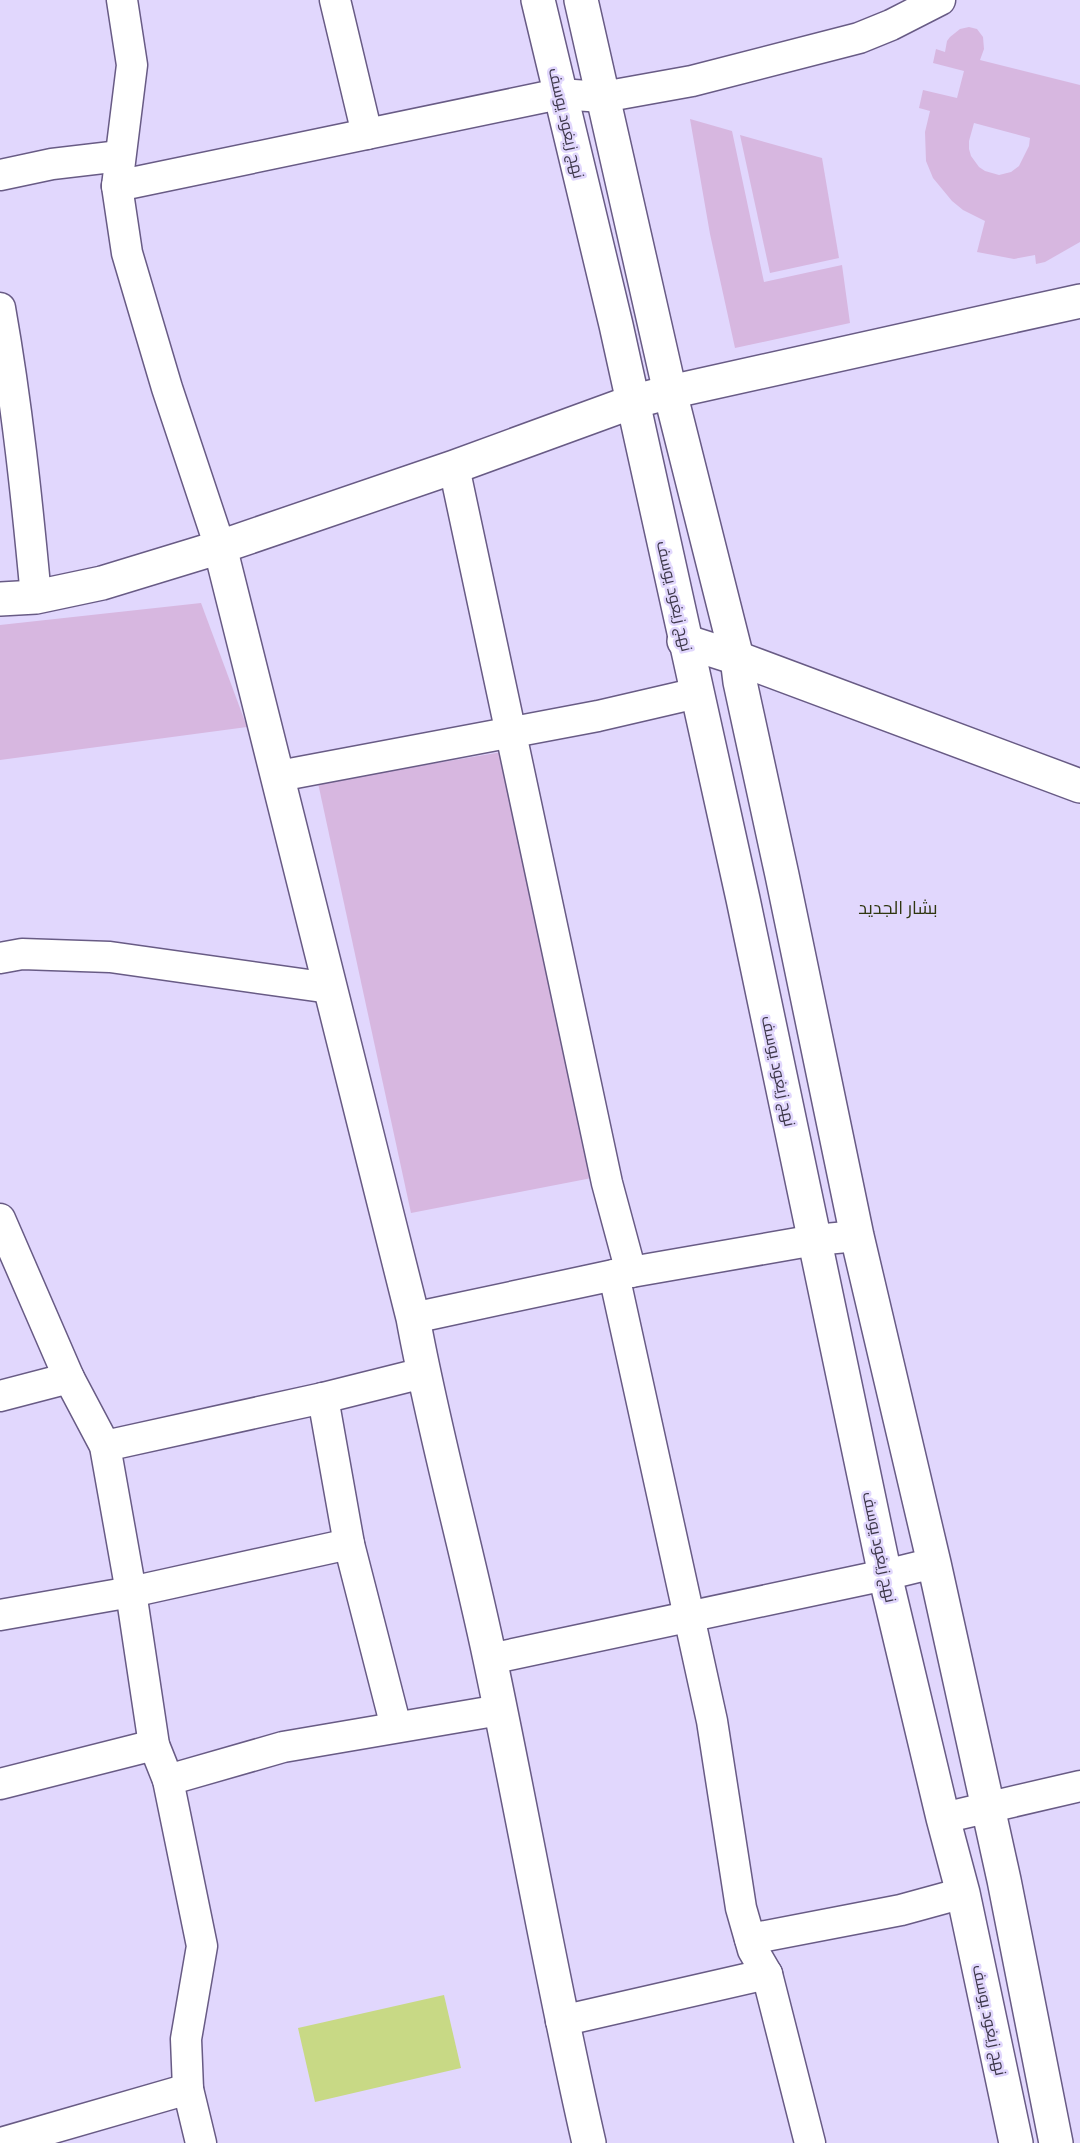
<svg xmlns="http://www.w3.org/2000/svg" width="1080" height="2143" font-family="Merriweather,Cairo,serif">
	<rect width="100%" height="100%" fill="#e1d7fd"/>
	<polygon fill="#c8d985" points="444,1995 461,2068 315,2102 298,2028"/>
	<g fill="#d7b7e0" fill-rule="evenodd">
		<path d="M969 27 977 29 983 37 984 49 980 60 1080 85V242L1045 262 1036 264 1035 255 1014 259 977 252 985 221 963 210 952 201 933 178 926 161 925 132 930 111 919 108 923 90 957 98 964 71 933 63 936 49 945 52 947 41 950 37 960 29ZM974 123 1030 138 1029 146 1019 166 1011 172 999 175 985 171 979 167 971 156 969 149V141Z"/>
		<polygon points="690,119 732,131 764,282 842,265 850,323 735,348 710,234"/>
		<polygon points="740,135 822,158 839,258 770,273"/>
		<polygon points="201,603 247,727 0,760 0,625"/>
		<polygon points="502,752 597,1177 411,1213 318,783"/>
	</g>
	<g fill="none" stroke-linecap="round" stroke-linejoin="round">
		<defs>
			<g id="minor">
				<polyline points="122,0 132,65 117,186 127,253 167,388 220,547"/>
				<polyline points="335,0 367,134"/>
				<polyline points="0,175 52,164 120,156"/>
				<polyline points="117,186 559,94 603,97 692,81 859,38 891,25 940,0"/>
				<path d="M0 308C17 404 27 500 36 597"/>
				<polyline points="454,467 607,1183 631,1272"/>
				<polyline points="279,776 598,716 697,693"/>
				<polyline points="0,958 22,954 110,957 330,988"/>
				<polyline points="0,1219 69,1378 105,1446 131,1592 154,1745 168,1780 202,1946 186,2039 188,2089 201,2143"/>
				<polyline points="614,1275 712,1721 741,1908 753,1950 767,1974 810,2143"/>
				<polyline points="413,1318 614,1275 815,1240 857,1236"/>
				<polyline points="0,1396 69,1378"/>
				<polyline points="323,1398 349,1544 396,1727"/>
				<polyline points="105,1446 323,1398 423,1373"/>
				<polyline points="0,1615 131,1592 349,1544"/>
				<polyline points="490,1659 885,1575 934,1563"/>
				<polyline points="168,1780 283,1747 500,1710"/>
				<polyline points="0,1784 154,1745"/>
				<polyline points="943,1818 1080,1786"/>
				<polyline points="750,1939 901,1910 963,1893"/>
				<polyline points="561,2021 767,1974"/>
				<polyline points="1,2143 188,2089"/>
			</g>
			<g id="tertiary">
				<polyline points="0,599 36,597 102,583 220,547"/>
				<polyline points="684,641 737,658 1080,786"/>
				<path d="M589 2143C552 1982 524 1820 490 1659 466 1545 434 1433 413 1318 348 1061 286 803 220 547L454 467 632 402 670 392 1080 301"/>
			</g>
			<g id="primary">
				<polyline points="538,0 616,325 743,899 885,1575 943,1818 963,1893 1016,2143"/>
				<polyline points="581,0 670,392 737,658 740,682 782,875 857,1236 934,1563 1004,1880 1056,2143"/>
			</g>
		</defs>
		<use href="#minor" stroke="#685b85" stroke-width="33"/>
		<use href="#tertiary" stroke="#685b85" stroke-width="36"/>
		<use href="#primary" stroke="#685b85" stroke-width="36"/>
		<use href="#minor" stroke="#fff" stroke-width="30"/>
		<use href="#tertiary" stroke="#fff" stroke-width="33"/>
		<use href="#primary" stroke="#fff" stroke-width="33"/>
	</g>
	<g text-anchor="middle" stroke-width="5" stroke-linejoin="round" paint-order="stroke">
		<g font-size="16" fill="#3c3649" stroke="#e1d7fd">
			<text transform="translate(567 123) rotate(77)" y="6">نهج زيغود يوسف</text>
			<text transform="translate(675 596) rotate(77)" y="6">نهج زيغود يوسف</text>
			<text transform="translate(779 1071) rotate(78)" y="6">نهج زيغود يوسف</text>
			<text transform="translate(880 1547) rotate(78)" y="6">نهج زيغود يوسف</text>
			<text transform="translate(990 2020) rotate(78)" y="6">نهج زيغود يوسف</text>
		</g>
		<g font-size="18" fill="#2f360f" stroke="#e1d7fd">
			<text x="898" y="914">بشار الجديد</text>
		</g>
	</g>
</svg>
